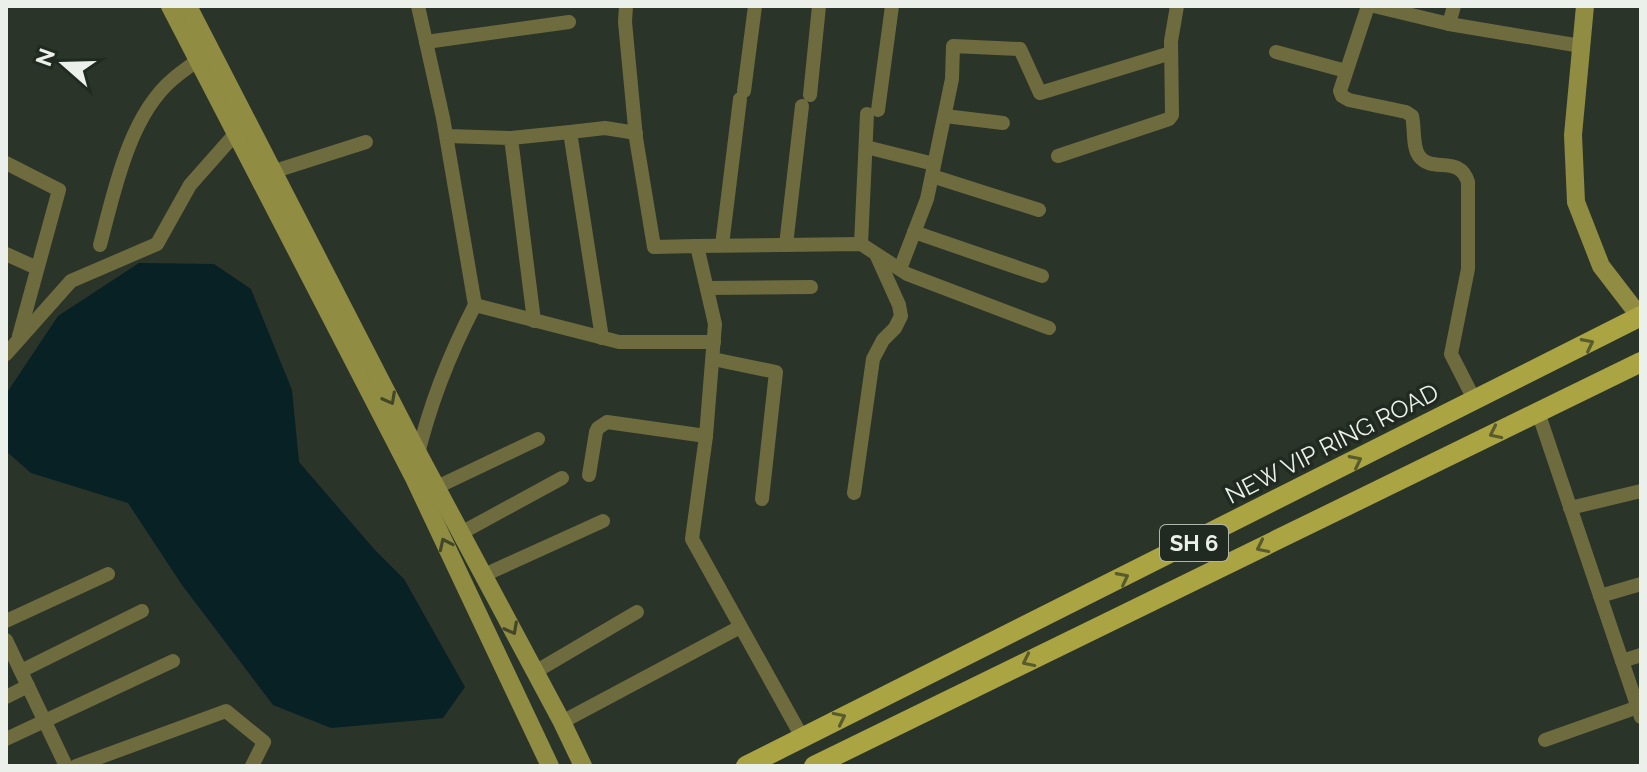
<svg xmlns="http://www.w3.org/2000/svg" width="1647" height="772" font-family="Raleway,sans-serif">
	<rect width="100%" height="100%" fill="#2b3429"/>
	<polygon fill="#072125" points="139,263 214,264 251,289 292,390 299,462 374,549 404,579 465,687 443,718 331,728 273,705 182,585 128,503 31,473 6,451 6,394 58,316"/>
	<g fill="none" stroke-linecap="round" stroke-linejoin="round">
		<g stroke="#6e6c3f" stroke-width="14">
			<polyline points="418,6 443,118 475,305 619,342 714,342"/>
			<polyline points="626,6 625,22 636,138 654,247 697,246 715,324 706,436 692,539 802,737"/>
			<path d="M1368 6 1340 91 1342 96 1349 100 1406 112 1412 116C1415 128 1412 146 1419 156 1432 174 1459 154 1468 182V269L1451 354 1475 401"/>
			<polyline points="1374,6 1449,24 1454,6"/>
			<polyline points="1449,24 1581,46"/>
			<polyline points="426,42 569,22"/>
			<polyline points="1276,52 1346,71"/>
			<polyline points="744,91 755,6"/>
			<polyline points="810,95 819,6"/>
			<polyline points="878,110 892,6"/>
			<polyline points="945,116 1003,123"/>
			<polyline points="570,132 605,128 636,133"/>
			<polyline points="447,136 511,138 534,321"/>
			<polyline points="511,138 570,132 602,338"/>
			<polyline points="866,147 934,164"/>
			<polyline points="1058,156 1169,119 1172,115 1171,41 1177,6"/>
			<polyline points="6,163 59,190 19,336"/>
			<polyline points="272,172 366,142"/>
			<polyline points="932,176 1039,210"/>
			<polyline points="914,232 1042,276"/>
			<polyline points="861,244 867,114"/>
			<path d="M100 245C114 192 129 116 173 79 181 72 190 66 198 60"/>
			<polyline points="722,245 740,99"/>
			<polyline points="786,245 802,106"/>
			<polyline points="697,246 861,244 907,274 1049,328"/>
			<polyline points="6,254 37,268"/>
			<polyline points="900,269 927,199 952,79 953,46 1020,49 1040,93 1171,53"/>
			<polyline points="707,288 811,287"/>
			<polyline points="6,354 71,281 157,244 190,185 236,133 243,130"/>
			<polyline points="713,359 776,372 762,499"/>
			<polyline points="1538,412 1641,717"/>
			<path d="M417 458C430 403 449 355 475 305"/>
			<polyline points="589,475 596,432 598,428 607,422 706,436"/>
			<polyline points="437,487 538,439"/>
			<polyline points="854,493 873,359 883,340 895,328 901,316 899,305 876,254"/>
			<polyline points="1570,508 1641,491"/>
			<polyline points="461,533 562,478"/>
			<polyline points="484,575 603,521"/>
			<polyline points="1600,596 1641,584"/>
			<polyline points="6,621 108,574"/>
			<polyline points="6,640 66,766"/>
			<polyline points="1622,661 1641,655"/>
			<polyline points="21,671 142,611"/>
			<polyline points="535,672 637,612"/>
			<polyline points="6,697 28,686"/>
			<polyline points="562,722 740,627"/>
			<polyline points="6,739 173,661"/>
			<polyline points="1545,740 1638,707"/>
			<polyline points="76,766 226,711 264,742 252,766"/>
		</g>
		<g stroke="#908c42" stroke-width="18">
			<polyline points="170,6 413,476 550,766"/>
			<polyline points="188,6 418,453 562,722 583,766"/>
			<polyline points="1585,6 1573,135 1576,202 1601,266 1641,318"/>
		</g>
		<g stroke="#aaa442" stroke-width="20">
			<polyline points="746,766 1641,316"/>
			<polyline points="814,766 1641,362"/>
		</g>
	</g>
	<defs><path id="oneway-chevron" d="M-2-3.5L2.5 0L-2 3.5" fill="none" stroke-width="1.6" stroke-linecap="round" stroke-linejoin="round" transform="scale(2)"/></defs>
	<g stroke="#585b2e">
		<use href="#oneway-chevron" transform="translate(1588 344) rotate(-27)"/>
		<use href="#oneway-chevron" transform="translate(1495 433) rotate(154)"/>
		<use href="#oneway-chevron" transform="translate(1356 461) rotate(-27)"/>
		<use href="#oneway-chevron" transform="translate(1262 547) rotate(154)"/>
		<use href="#oneway-chevron" transform="translate(1123 578) rotate(-27)"/>
		<use href="#oneway-chevron" transform="translate(1028 661) rotate(154)"/>
		<use href="#oneway-chevron" transform="translate(840 718) rotate(-26)"/>
	</g>
	<g stroke="#42472a">
		<use href="#oneway-chevron" transform="translate(390 399) rotate(62)"/>
		<use href="#oneway-chevron" transform="translate(445 544) rotate(-115)"/>
		<use href="#oneway-chevron" transform="translate(512 629) rotate(62)"/>
	</g>
	<g text-anchor="middle" stroke-width="7" stroke-linejoin="round" paint-order="stroke">
		<rect fill="#212a20" stroke="#aeb5ad" stroke-width="2" x="1160" y="525" width="68" height="36" rx="6"/>
		<g font-size="22" font-weight="bold" fill="#ebf1ea">
			<text x="1194" y="551">SH 6</text>
		</g>
		<g font-size="24" fill="#ebf1ea" stroke="#212a20">
			<text transform="translate(1332 444) rotate(-27)" y="8">NEW VIP RING ROAD</text>
		</g>
	</g>
	<rect width="1647" height="772" fill="none" stroke="#ebf1ea" stroke-width="16"/>
	<g transform="translate(64 64) rotate(290)" stroke="#212a20" stroke-width="6" paint-order="stroke">
	<path d="M0-6L14 30L0 20L-14 30Z" fill="#ebf1ea"/>
	<text y="-12" font-size="22" font-weight="bold" text-anchor="middle" fill="#ebf1ea">N</text>
	</g>
</svg>
